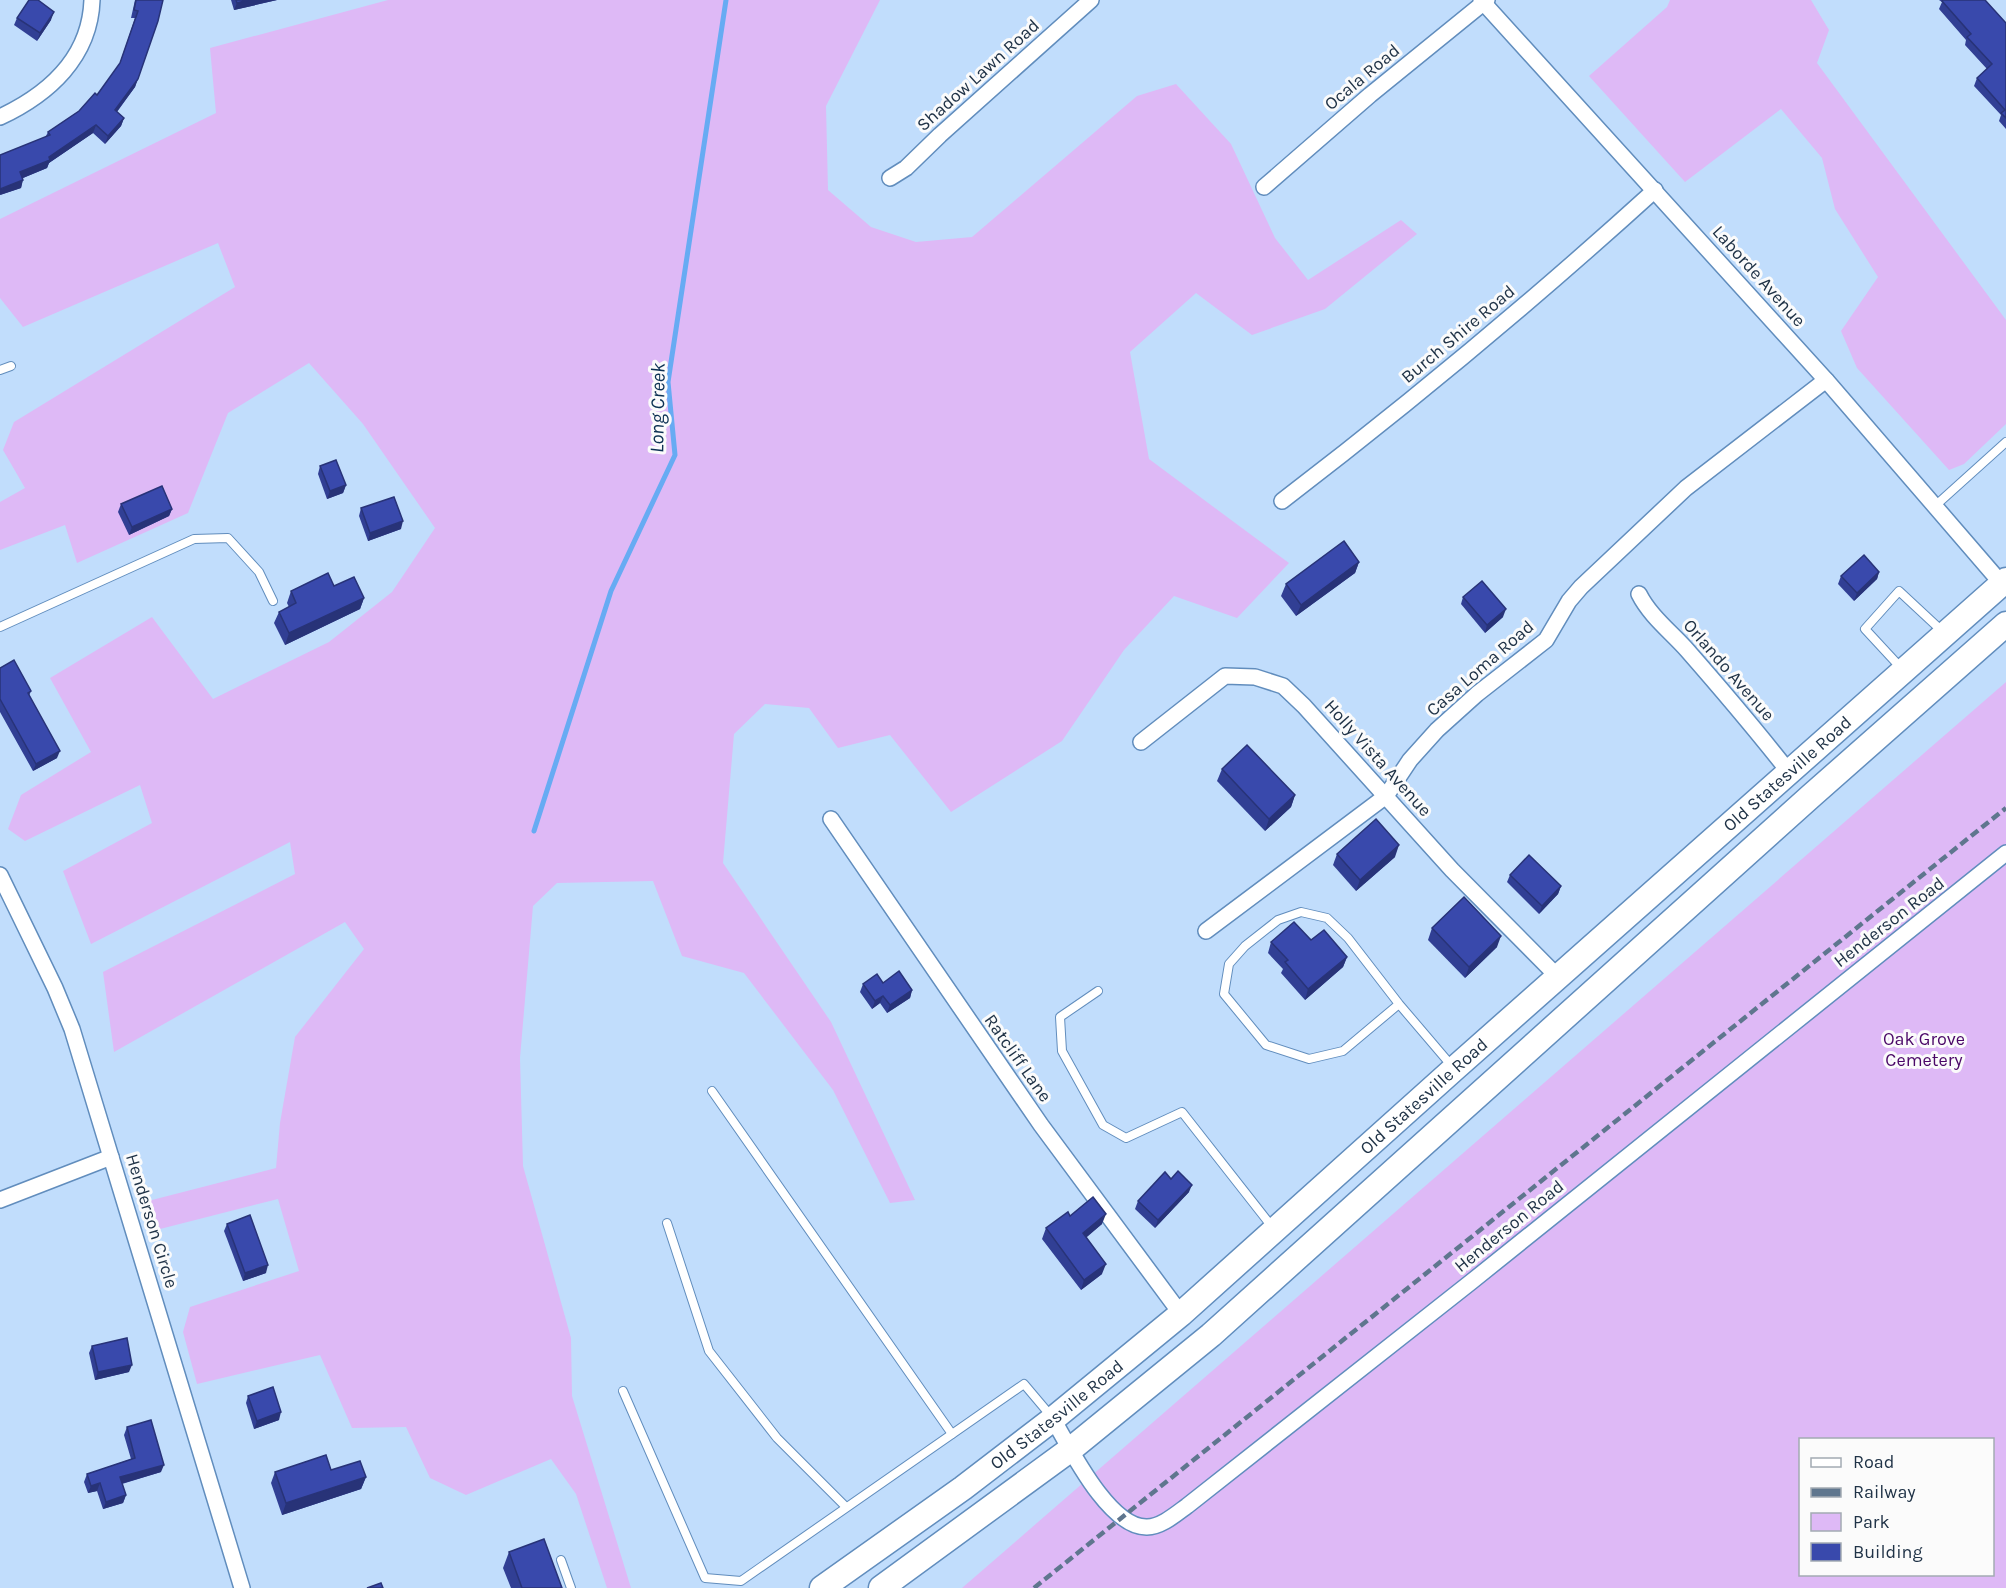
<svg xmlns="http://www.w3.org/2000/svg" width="2006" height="1588" font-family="Karla,sans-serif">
	<rect width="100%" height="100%" fill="#c1ddfc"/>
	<g fill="#deb9f6" fill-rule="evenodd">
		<polygon points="388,0 880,0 826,106 828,190 871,227 916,242 972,237 1137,96 1176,84 1231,144 1275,238 1308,280 1401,220 1417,234 1325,309 1252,335 1196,293 1130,352 1149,459 1289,563 1237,618 1174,596 1124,650 1062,741 951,812 890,735 838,748 809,708 765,704 734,734 723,863 831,1022 915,1200 890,1203 833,1090 744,973 682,956 653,881 557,883 533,906 520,1058 523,1166 571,1338 572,1396 631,1588 607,1588 576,1494 551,1459 466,1495 430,1478 406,1427 352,1428 320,1355 197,1384 183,1332 190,1307 299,1271 278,1199 160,1229 148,1201 276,1168 280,1123 295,1037 364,949 345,922 114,1052 103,972 295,874 290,842 91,944 63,871 152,823 140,785 25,841 8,829 21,795 91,752 50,678 152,617 213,699 329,642 392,592 435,528 363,424 309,363 228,413 188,513 77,563 65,525 0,550 0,502 25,488 3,450 14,422 235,287 218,243 23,327 0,298 0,219 216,113 210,48"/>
		<polygon points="1670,0 1811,0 1829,30 1817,63 2006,320 2006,424 1964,464 1949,470 1857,368 1841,331 1878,277 1835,209 1822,158 1781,109 1685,182 1589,76 1667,7"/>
		<path d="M2006 682V1588H962ZM1800 1440H1992V1574H1800Z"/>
	</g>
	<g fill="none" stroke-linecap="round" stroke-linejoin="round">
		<polyline stroke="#67abf3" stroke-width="5" points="534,831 611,591 675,455 668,382 726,0"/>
		<defs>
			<g id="lane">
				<polyline points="0,370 11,366"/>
				<polyline points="1935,506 2006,442"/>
				<polyline points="0,627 194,539 228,538 259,572 273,601"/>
				<polyline points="1902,669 1865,629 1899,591 1942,631"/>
				<polyline points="1098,991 1060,1017 1062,1051 1103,1125 1126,1138 1182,1112 1273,1228"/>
				<polyline points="1399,1004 1343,1051 1309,1059 1266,1045 1224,994 1229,964 1245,946 1278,920 1301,912 1327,918 1348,938 1399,1004 1451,1065"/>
				<polyline points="712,1091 952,1434"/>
				<polyline points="667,1223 709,1351 777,1438 846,1507"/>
				<polyline points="623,1391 705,1578 741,1581 1024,1384 1051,1416"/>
				<polyline points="561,1560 571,1588"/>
			</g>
			<g id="street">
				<polyline points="1481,0 1826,380 2002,584"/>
				<path d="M0 117C49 94 90 57 92 0"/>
				<polyline points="890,178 906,168 940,135 1091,0"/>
				<polyline points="1264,187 1370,95 1487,0"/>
				<path d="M1282 501C1410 403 1535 299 1655 190"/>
				<path d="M1639 594C1650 616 1671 632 1687 650 1722 690 1756 730 1789 772"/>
				<polyline points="1141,742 1225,676 1255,677 1283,686 1304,706 1452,870 1558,977"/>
				<polyline points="831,819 1041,1125 1181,1314"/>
				<polyline points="0,875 55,988 72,1029 242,1588"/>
				<polyline points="1206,931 1386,796 1410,760 1437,730 1477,694 1546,640 1569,601 1581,587 1686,488 1826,380"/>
				<polyline points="0,1200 111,1157"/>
				<path d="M1053 1419C1070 1448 1109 1528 1147 1527 1161 1527 1176 1514 1187 1506L1471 1282 2006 853"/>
			</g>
			<g id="primary">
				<path id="s1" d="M822 1588 963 1488 1053 1419 1181 1314 1454 1069 2006 580"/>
				<polyline points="881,1588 1071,1449 1211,1335 1811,796 2006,624"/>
			</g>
		</defs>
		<use href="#lane" stroke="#618dbd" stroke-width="10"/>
		<use href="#street" stroke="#618dbd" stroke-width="18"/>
		<use href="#primary" stroke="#618dbd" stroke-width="27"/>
		<use href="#lane" stroke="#fff" stroke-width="8"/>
		<use href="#street" stroke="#fff" stroke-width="15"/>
		<use href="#primary" stroke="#fff" stroke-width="24"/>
		<polyline stroke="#5f768e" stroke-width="4.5" stroke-dasharray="9 4.5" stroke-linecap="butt" points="1034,1588 2006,808"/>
	</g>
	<g fill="#313f94">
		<polygon points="135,0 163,0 135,87 117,112 124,118 121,126 105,144 93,133 49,163 47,168 23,178 21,188 0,195 46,136 48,132 79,111 97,95 120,63 135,18 131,18"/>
		<polygon points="231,0 277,0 234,10"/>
		<polygon points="1939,0 1986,0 1986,1 2006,23 2006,129 1999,121 2001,115 1974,86 1977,78 1987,69 1965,45 1966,40 1939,9 1942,2"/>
		<polygon points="17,18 51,20 37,41 14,25"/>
		<polygon points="320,466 346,485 343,493 327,499 318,474"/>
		<polygon points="121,504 172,509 169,516 129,535 118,512"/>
		<polygon points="361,508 401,529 368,541 359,516"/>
		<polygon points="1359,562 1355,573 1296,616 1281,596 1286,584"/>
		<polygon points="1879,572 1877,579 1854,601 1838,584 1841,576"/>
		<polygon points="334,586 364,598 360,609 285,645 274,623 279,612 289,607 287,603 291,591"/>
		<polygon points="1463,597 1503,617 1485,633 1461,604"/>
		<polygon points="0,668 31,691 29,696 57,758 33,771 0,712"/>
		<polygon points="1222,769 1295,795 1291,807 1265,831 1217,781"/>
		<polygon points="1337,854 1395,857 1356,891 1333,865"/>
		<polygon points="1510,875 1561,886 1558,894 1539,914 1507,882"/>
		<polygon points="1432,928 1497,947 1465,978 1428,940"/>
		<polygon points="1311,940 1347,957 1343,967 1305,1000 1281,973 1283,969 1268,953 1271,942"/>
		<polygon points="883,983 912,990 910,998 887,1013 880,1003 872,1009 860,992 863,984"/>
		<polygon points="1171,1179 1189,1192 1155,1228 1135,1209 1138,1201"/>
		<polygon points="1070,1216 1102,1224 1086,1237 1102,1274 1081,1290 1042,1239 1046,1228"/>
		<polygon points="227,1224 266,1273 243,1281 224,1231"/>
		<polygon points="92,1346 129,1372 95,1380 89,1353"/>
		<polygon points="248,1396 279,1420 254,1429 246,1403"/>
		<polygon points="127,1427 161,1472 122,1484 126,1495 123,1503 103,1509 97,1491 88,1493 84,1482 87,1474 131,1459 124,1435"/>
		<polygon points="331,1470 366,1477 361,1489 282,1515 271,1483 275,1472"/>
		<polygon points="509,1552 562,1588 511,1588 503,1568"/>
	</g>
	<g fill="#283378">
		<polygon points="248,0 277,0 234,10 237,3"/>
		<polygon points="54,12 51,20 37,41 40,33"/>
		<polygon points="138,79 135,87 112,118 115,110"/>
		<polygon points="124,118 121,126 105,144 108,136"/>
		<polygon points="96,125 93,133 49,163 47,168 18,180 20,172 49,157"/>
		<polygon points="23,180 21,188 0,195 0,189"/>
		<polygon points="346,485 343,493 327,499 330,491"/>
		<polygon points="172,509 169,516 129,535 132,527"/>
		<polygon points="403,521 401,529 368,541 370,533"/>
		<polygon points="1359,562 1355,573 1296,616 1301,605"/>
		<polygon points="1879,572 1877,579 1854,601 1857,593"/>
		<polygon points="364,598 360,609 285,645 289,633"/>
		<polygon points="1506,609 1503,617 1485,633 1487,625"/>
		<polygon points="60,751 57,758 33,771 36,764"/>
		<polygon points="1295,795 1291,807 1265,831 1269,819"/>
		<polygon points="1399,845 1395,857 1356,891 1360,880"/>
		<polygon points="1561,886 1558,894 1539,914 1542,906"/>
		<polygon points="1501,936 1497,947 1465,978 1469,967"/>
		<polygon points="1347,957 1343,967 1305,1000 1308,989"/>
		<polygon points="912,990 910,998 887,1013 890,1005"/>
		<polygon points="883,996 880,1003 872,1009 875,1001"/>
		<polygon points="1192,1185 1189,1192 1155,1228 1158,1220"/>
		<polygon points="1106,1214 1102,1224 1080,1243 1083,1233"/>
		<polygon points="1106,1264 1102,1274 1081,1290 1084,1280"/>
		<polygon points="268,1265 266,1273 243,1281 245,1273"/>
		<polygon points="132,1365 129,1372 95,1380 98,1372"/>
		<polygon points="281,1412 279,1420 254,1429 257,1421"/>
		<polygon points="164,1465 161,1472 117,1485 120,1477"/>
		<polygon points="366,1477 361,1489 282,1515 286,1503"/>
		<polygon points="100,1483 97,1491 88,1493 91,1486"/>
		<polygon points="126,1495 123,1503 103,1509 106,1502"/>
	</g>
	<g fill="#3949ac" stroke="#283378" stroke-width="1.5">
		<polygon points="29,0 38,0 54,12 40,33 17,18"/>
		<polygon points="136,0 163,0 158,21 138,79 115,110 124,118 108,136 96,125 49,157 50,160 20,172 23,180 0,189 0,155 50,135 48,132 79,111 95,93 97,95 120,63 138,11 134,10"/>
		<polygon points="236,0 248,0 237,3"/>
		<polygon points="1943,0 1985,0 2006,23 2006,118 2001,113 2005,110 1977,78 1992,64 1967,37 1971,34 1942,1"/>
		<polygon points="336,460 346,485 330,491 320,466"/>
		<polygon points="162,486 172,509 132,527 121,504"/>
		<polygon points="394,497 403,521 370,533 361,508"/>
		<polygon points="1344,541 1359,562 1301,605 1286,584"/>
		<polygon points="1864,555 1879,572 1857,593 1841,576"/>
		<polygon points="328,573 334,586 354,577 364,598 289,633 279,612 296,603 291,591"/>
		<polygon points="1482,581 1506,609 1487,625 1463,597"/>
		<polygon points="14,660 31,691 28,693 60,751 36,764 0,699 0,668"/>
		<polygon points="1247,745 1295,795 1269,819 1222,769"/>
		<polygon points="1376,819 1399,845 1360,880 1337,854"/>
		<polygon points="1529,855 1561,886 1542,906 1510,875"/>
		<polygon points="1464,897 1501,936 1469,967 1432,928"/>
		<polygon points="1294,922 1311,940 1324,930 1347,957 1308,989 1285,962 1288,960 1271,942"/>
		<polygon points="899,971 912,990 890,1005 883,996 875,1001 863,984 877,974 883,983"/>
		<polygon points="1178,1171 1192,1185 1158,1220 1138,1201 1165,1172 1171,1179"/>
		<polygon points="1093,1197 1106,1214 1083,1233 1106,1264 1084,1280 1046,1228 1068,1212 1070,1216"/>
		<polygon points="250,1215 268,1265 245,1273 227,1224"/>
		<polygon points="127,1338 132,1365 98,1372 92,1346"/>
		<polygon points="273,1387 281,1412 257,1421 248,1396"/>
		<polygon points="151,1420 164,1465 120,1477 126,1495 106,1502 100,1483 91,1486 87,1474 135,1458 127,1427"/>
		<polygon points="326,1455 331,1470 360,1461 366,1477 286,1503 275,1472"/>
		<polygon points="544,1539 562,1588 522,1588 509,1552"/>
		<polygon points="381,1583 383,1588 367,1588"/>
	</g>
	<g text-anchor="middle" stroke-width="6" stroke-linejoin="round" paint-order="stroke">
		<g font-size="18" fill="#203347" stroke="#fbfbfb">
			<text transform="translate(978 75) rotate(-42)" y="6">Shadow Lawn Road</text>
			<text transform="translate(1362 77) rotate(-40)" y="6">Ocala Road</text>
			<text transform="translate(1759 276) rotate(48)" y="6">Laborde Avenue</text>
			<text transform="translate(1458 334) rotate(-40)" y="6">Burch Shire Road</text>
			<text transform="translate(1480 668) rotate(-41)" y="6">Casa Loma Road</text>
			<text transform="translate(1729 670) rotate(49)" y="6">Orlando Avenue</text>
			<text transform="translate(1378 758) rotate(48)" y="6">Holly Vista Avenue</text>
			<text dy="6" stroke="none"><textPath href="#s1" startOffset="1264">Old Statesville Road</textPath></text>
			<text transform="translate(1889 922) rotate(-38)" y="6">Henderson Road</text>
			<text transform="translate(1018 1058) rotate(55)" y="6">Ratcliff Lane</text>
			<text dy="6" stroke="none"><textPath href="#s1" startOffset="778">Old Statesville Road</textPath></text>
			<text transform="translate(152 1221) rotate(73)" y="6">Henderson Circle</text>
			<text transform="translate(1509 1226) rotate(-39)" y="6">Henderson Road</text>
			<text dy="6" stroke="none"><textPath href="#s1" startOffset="292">Old Statesville Road</textPath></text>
		</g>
		<g font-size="18" fill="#4a0767" stroke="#fbfbfb">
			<text x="1924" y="1045">Oak Grove<tspan x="1924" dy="21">Cemetery</tspan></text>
		</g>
		<g font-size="20" font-style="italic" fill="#0d3154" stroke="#fbfbfb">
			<text transform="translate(657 408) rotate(-89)" y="7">Long Creek</text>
		</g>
	</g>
	<rect x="1799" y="1438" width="195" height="138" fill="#fbfbfb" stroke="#a3abb3" stroke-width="1.5"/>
	<rect x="1811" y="1458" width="30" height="9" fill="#ffffff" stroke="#a3abb3" stroke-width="1.5"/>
	<text x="1853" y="1468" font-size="18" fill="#203347">Road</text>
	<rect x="1811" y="1488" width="30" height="9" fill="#5f768e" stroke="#a3abb3" stroke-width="1.5"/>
	<text x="1853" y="1498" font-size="18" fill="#203347">Railway</text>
	<rect x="1811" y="1513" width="30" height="18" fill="#deb9f6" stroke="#a3abb3" stroke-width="1.5"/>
	<text x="1853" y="1528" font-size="18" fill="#203347">Park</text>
	<rect x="1811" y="1543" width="30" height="18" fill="#3949ac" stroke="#a3abb3" stroke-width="1.5"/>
	<text x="1853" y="1558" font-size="18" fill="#203347">Building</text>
</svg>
